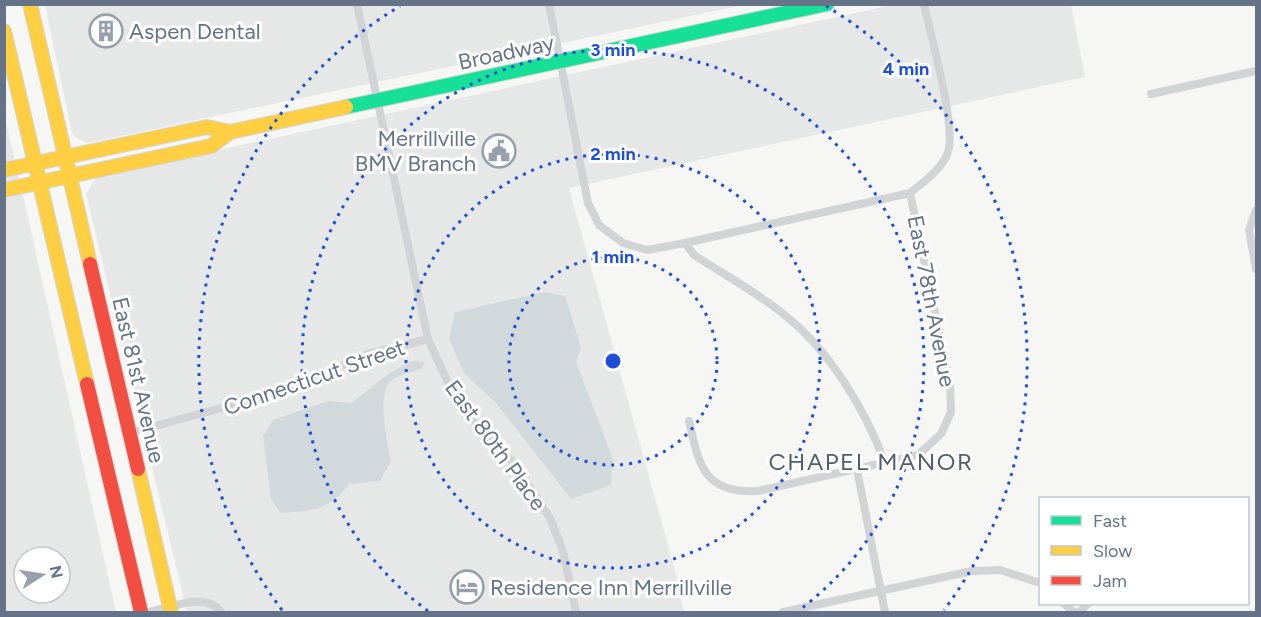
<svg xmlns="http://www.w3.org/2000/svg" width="1261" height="617" font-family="Figtree,sans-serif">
	<rect width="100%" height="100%" fill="#f6f7f5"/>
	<g fill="#e6e8e7" fill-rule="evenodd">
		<polygon points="45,5 743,5 88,143 78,139 72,133"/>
		<polygon points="892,5 1071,5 1085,77 569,188 676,574 684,612 187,612 86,194 97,176"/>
		<path d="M4 114 25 204 116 612H5ZM24 557H60V593H24Z"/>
	</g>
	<g fill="#d2d9dc">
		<polygon points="545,292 565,296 581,347 576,362 613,459 611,485 571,499 496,403 464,373 449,339 455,312"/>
		<path d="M412 361 425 362 422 368C413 372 399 375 391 381 376 393 388 444 391 461L380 481 349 484C329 511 312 511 281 513L271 499 263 436 273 420 328 401 352 403 389 373Z"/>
	</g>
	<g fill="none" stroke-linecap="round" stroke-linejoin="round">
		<defs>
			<polyline id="fast" points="346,107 827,4"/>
			<g id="slow">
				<polyline points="30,4 90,264"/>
				<polyline points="4,31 87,384"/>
				<polyline points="4,170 207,127 230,132"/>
				<polyline points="4,190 211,146 230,132 346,107"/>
				<polyline points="138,469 171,612"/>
			</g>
			<g id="jam">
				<polyline points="90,264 138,469"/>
				<polyline points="87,384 141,612"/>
			</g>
		</defs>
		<use href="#fast" stroke="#d2d4d4" stroke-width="16"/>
		<use href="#slow" stroke="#d2d4d4" stroke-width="16"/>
		<use href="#jam" stroke="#d2d4d4" stroke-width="16"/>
		<g stroke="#d2d3d4" stroke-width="8">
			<polyline points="357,4 428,339 449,385 463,407 481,431 513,462 550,518 563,551 576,612"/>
			<polyline points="549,4 588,203 599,225 623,243 647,250 685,243 910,193"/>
			<polyline points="1151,94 1256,71"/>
			<polyline points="1256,210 1249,230 1256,269"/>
			<path d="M685 243 694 255C723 274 755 291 782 313 829 349 865 409 885 463"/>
			<path d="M689 421C699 466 704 494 758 491L918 455 941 434 951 412 950 385 910 193C924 182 946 166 949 148 954 117 931 38 924 4"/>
			<polyline points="129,433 288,390 365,355 428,339"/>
			<polyline points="857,470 885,612"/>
			<polyline points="1064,604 1074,612"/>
			<path d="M149 612C169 608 206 591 221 612"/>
			<polyline points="783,612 972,571 1000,570 1040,583"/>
			<polyline points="1079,612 1088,604"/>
		</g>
		<use href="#fast" stroke="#16e098" stroke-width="14"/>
		<use href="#slow" stroke="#ffcf43" stroke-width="14"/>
		<use href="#jam" stroke="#f24e42" stroke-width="14"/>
	</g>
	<g fill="none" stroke="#1d4ed8" stroke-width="3" stroke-dasharray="3 6">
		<circle cx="613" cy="361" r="104"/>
		<circle cx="613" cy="361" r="207"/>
		<path d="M428 611A311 311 0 1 1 798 611"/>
		<path d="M282 610A414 414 0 0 1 400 6M826 6A414 414 0 0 1 944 610"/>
	</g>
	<defs>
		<symbol id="building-ring" viewBox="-11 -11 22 22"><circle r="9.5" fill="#fff" stroke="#97a1ae" stroke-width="1.5"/><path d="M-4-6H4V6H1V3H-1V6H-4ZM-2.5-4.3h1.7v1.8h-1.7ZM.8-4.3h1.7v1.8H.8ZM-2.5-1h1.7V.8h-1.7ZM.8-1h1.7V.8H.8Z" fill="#97a1ae"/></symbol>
		<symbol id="civic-ring" viewBox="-11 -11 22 22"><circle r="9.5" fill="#fff" stroke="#97a1ae" stroke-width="1.5"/><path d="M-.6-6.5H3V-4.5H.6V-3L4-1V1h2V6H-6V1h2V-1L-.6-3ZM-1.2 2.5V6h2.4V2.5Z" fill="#97a1ae"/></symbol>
		<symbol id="hotel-ring" viewBox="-11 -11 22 22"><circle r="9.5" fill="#fff" stroke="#97a1ae" stroke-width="1.5"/><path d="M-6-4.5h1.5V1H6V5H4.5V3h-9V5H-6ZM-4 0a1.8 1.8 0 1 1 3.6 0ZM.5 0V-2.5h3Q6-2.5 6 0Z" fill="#97a1ae"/></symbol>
	</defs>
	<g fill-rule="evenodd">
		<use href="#building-ring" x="87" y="12" width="38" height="38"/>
		<use href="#civic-ring" x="480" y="132" width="38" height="38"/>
		<use href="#hotel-ring" x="448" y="568" width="38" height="38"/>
	</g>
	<g text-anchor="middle" stroke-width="6" stroke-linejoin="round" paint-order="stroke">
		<g font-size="22" fill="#647388" stroke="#fff" text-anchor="start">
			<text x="129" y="39">Aspen Dental</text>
			<text x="476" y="146" text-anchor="end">Merrillville<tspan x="476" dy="25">BMV Branch</tspan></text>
			<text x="490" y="595">Residence Inn Merrillville</text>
		</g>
		<g font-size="22" fill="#647388" stroke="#fff">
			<text transform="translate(506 52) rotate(-12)" y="8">Broadway</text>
			<text transform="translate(932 301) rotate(79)" y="8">East 78th Avenue</text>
			<text transform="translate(314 377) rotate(-19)" y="8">Connecticut Street</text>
			<text transform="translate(139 380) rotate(77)" y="8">East 81st Avenue</text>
			<text transform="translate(496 445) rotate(54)" y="8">East 80th Place</text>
		</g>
		<g font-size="24" letter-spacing="1.5" fill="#525e6c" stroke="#fff">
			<text x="871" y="470">CHAPEL MANOR</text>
		</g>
	</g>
	<circle cx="613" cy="361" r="9" fill="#1d4ed8" stroke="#fff" stroke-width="3"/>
	<g font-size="18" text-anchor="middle" font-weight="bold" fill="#1d4ed8" stroke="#fff" stroke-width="6" stroke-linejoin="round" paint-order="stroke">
		<text x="613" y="56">3 min</text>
		<text x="906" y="75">4 min</text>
		<text x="613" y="160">2 min</text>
		<text x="613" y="263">1 min</text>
	</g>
	<rect width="1261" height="617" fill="none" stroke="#647388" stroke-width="12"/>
	<rect x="1039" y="497" width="210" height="108" fill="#ffffff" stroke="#c1c7cf" stroke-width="1.5"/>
	<rect x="1051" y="516" width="30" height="9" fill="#16e098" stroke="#c1c7cf" stroke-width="1.5"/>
	<text x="1093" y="527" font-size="18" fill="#647388">Fast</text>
	<rect x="1051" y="546" width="30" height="9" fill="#ffcf43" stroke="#c1c7cf" stroke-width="1.5"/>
	<text x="1093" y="557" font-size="18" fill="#647388">Slow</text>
	<rect x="1051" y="576" width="30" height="9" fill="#f24e42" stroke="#c1c7cf" stroke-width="1.5"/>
	<text x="1093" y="587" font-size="18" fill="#647388">Jam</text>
	<g transform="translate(42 575) rotate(78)"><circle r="28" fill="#ffffff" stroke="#c1c7cf" stroke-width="1.5"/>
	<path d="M0-4.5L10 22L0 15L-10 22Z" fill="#97a1ae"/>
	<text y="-9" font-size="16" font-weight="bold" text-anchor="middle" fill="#647388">N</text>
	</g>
</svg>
